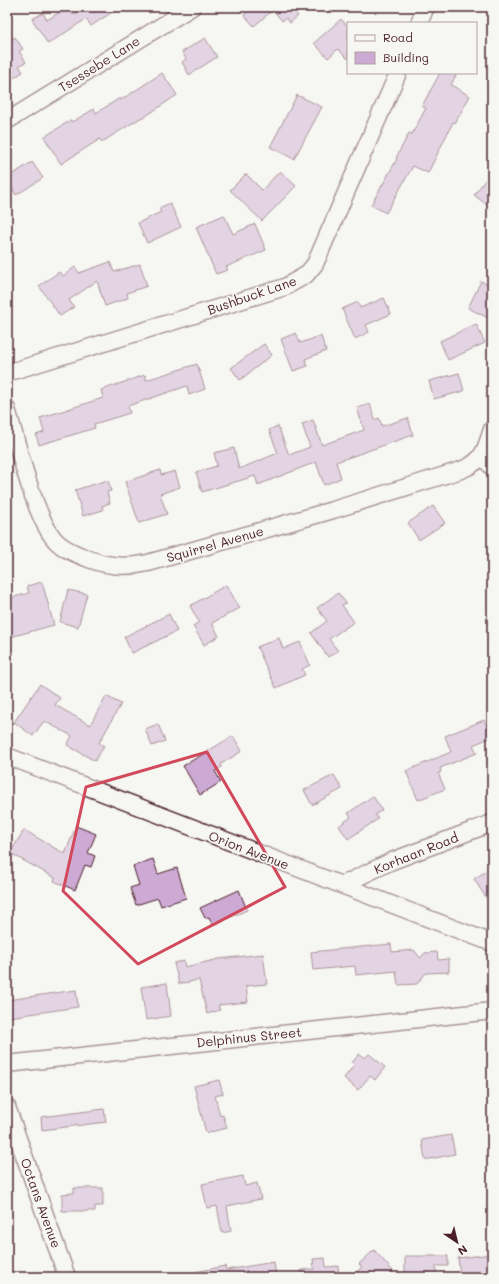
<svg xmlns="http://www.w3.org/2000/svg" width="499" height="1284" font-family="Mali,sans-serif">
	<rect width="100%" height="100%" fill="#f6f6f2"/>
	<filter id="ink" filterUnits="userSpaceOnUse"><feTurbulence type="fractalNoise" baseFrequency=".025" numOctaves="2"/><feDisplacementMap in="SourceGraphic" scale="8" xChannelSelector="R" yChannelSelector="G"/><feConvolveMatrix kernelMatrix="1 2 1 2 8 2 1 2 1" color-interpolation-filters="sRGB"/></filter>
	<g filter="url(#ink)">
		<g fill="#cdaad3" stroke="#4a1f2b">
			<polygon points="68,7 73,15 86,7 120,7 91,26 86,19 48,44 32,19 43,13 47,20"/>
			<polygon points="253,7 298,7 294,11 298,16 290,23 286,18 282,21 273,10 254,26 244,15"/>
			<polygon points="341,19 348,27 348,59 338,49 328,58 314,43"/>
			<polygon points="15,37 23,49 19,51 26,62 19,66 23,72 7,82 7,42"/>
			<polygon points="205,38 217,57 189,75 182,62 186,59 182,52"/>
			<polygon points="162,73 177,95 143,118 142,117 102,142 100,139 61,164 44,137 71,120 72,122 94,109 96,113 120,98 121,100"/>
			<polygon points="440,73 457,73 451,85 470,96 455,123 453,122 428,173 413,166 386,213 371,205 397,159 396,158 409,133 412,134 426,108 422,106"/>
			<polygon points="297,95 322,107 294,159 270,147"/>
			<polygon points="32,162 43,178 16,195 7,178"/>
			<polygon points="280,171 296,186 262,221 230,190 246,174 262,190"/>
			<polygon points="492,171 492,198 487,205 474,195"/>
			<polygon points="170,203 181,227 147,243 138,223 161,212 159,208"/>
			<polygon points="224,215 233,234 255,224 266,250 226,267 228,270 216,274 196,227"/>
			<polygon points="110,262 114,272 140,264 147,286 127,293 128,298 105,306 97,281 69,300 74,307 60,316 39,286 59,272 63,276 75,267 79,273"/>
			<polygon points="481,281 492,287 492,310 488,318 468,308"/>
			<polygon points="384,298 391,314 366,325 369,332 355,339 342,309 358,302 360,308"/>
			<polygon points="476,324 485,343 448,360 440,341"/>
			<polygon points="296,333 300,343 321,336 326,351 305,359 308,366 293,371 281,339"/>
			<polygon points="264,344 272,355 240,380 231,368"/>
			<polygon points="197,364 205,389 189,395 187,386 128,406 130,413 94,424 95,428 39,445 36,435 44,432 40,418 103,398 101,390 145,375 146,380"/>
			<polygon points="459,373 464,391 434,399 429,381"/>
			<polygon points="370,404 375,420 379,418 382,426 408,418 413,435 336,462 341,478 324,485 316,462 258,485 255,476 202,492 196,472 217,466 214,453 234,448 239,469 278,453 269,430 278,426 289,455 310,447 302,424 313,420 322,445 364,430 357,408"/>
			<polygon points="160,470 161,475 175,471 180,487 160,494 167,514 139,523 125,482"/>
			<polygon points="108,480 111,491 107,492 110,503 102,506 103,510 83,516 75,490"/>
			<polygon points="433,506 445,523 419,540 408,523"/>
			<polygon points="42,582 54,625 7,638 7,599 29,593 27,586"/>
			<polygon points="226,585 240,608 212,623 219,636 204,645 193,626 199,622 190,606"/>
			<polygon points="68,590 87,594 78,627 60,622"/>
			<polygon points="338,593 346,603 342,605 354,622 329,639 338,651 328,657 311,633 327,621 317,608"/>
			<polygon points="169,614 177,631 132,653 124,637"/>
			<polygon points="279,638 283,649 300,642 310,665 302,669 305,675 276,688 257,647"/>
			<polygon points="40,684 60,698 55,705 90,725 106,696 121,704 99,743 104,746 95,761 67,745 72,736 44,721 33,736 14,722"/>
			<polygon points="484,720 492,737 473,745 477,753 440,768 441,772 438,773 445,789 418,800 406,771 451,752 445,736"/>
			<polygon points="158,724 165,741 152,746 145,729"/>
			<polygon points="233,736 242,751 221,764 222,767 215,771 221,782 200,795 183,766"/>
			<polygon points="334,775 342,789 312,805 304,790"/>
			<polygon points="373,796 382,810 375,815 378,819 348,839 339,826 351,817 348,813"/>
			<polygon points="76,826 96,834 88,853 95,856 91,867 85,865 75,890 54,881 55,878 10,853 24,830 65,854"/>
			<polygon points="153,859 158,874 177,868 186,898 161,906 158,898 136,905 130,888 139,885 133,866"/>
			<polygon points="492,867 492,907 474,879"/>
			<polygon points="239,890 247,910 213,925 209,917 205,918 200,908"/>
			<polygon points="391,944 392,952 414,950 420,958 425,953 437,952 438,960 449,959 449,972 426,973 417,984 398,985 396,971 356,975 355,966 313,970 311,952"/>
			<polygon points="263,954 267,984 246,986 248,1002 218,1005 220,1010 207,1014 199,980 179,984 174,963 184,961 185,967 219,959"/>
			<polygon points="167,983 171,1016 146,1020 141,987"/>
			<polygon points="76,990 78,1007 9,1017 7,1000"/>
			<polygon points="359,1054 365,1058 369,1054 385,1067 375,1080 370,1076 358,1090 344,1078 354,1065 352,1063"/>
			<polygon points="219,1080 223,1094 215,1096 220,1116 223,1115 227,1128 206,1133 194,1086"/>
			<polygon points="104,1109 106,1122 42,1130 41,1117"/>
			<polygon points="451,1135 455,1154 425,1160 422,1140"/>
			<polygon points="243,1176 245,1186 257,1183 261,1199 227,1206 231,1231 222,1233 217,1206 207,1208 202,1184"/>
			<polygon points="74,1188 103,1188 103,1206 95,1206 95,1211 62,1211 62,1194 74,1193"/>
			<polygon points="374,1250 393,1271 387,1277 351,1277 362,1267 359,1264"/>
			<polygon points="492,1254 492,1277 477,1277 477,1274 460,1276 458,1258"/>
			<polygon points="405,1256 448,1256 448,1266 436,1266 436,1277 405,1277"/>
			<polygon points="325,1258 326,1267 338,1266 339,1277 302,1277 301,1270 314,1269 313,1259"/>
			<polygon points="274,1262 276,1277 195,1277 195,1272 225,1266 226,1270"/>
		</g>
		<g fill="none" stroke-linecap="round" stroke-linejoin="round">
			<defs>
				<g id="minor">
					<polyline points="419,23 426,7"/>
					<polyline points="7,121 192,7"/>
					<polyline points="7,373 285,287 306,275 315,264 398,73"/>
					<path d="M7 409C17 441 35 521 57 542 66 551 77 554 89 559 109 567 127 568 148 563L333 510 461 470C484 461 485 450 492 429"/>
					<polyline points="482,456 492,467"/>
					<polyline points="7,756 492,943"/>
					<polyline points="342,885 392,861 492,823"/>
					<polyline points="7,1064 492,1011"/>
					<polyline points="7,1107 67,1277"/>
				</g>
			</defs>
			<use href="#minor" stroke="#4a1f2b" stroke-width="19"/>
			<use href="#minor" stroke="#f6f6f2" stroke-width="16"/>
		</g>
	</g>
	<path d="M0 0H499V1284H0ZM207 752 285 887 138 964 63 891 86 787Z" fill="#f6f6f2" fill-opacity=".55" fill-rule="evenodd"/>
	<path fill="none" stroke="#d1495b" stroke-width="3" stroke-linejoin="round" d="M207 752 285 887 138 964 63 891 86 787Z"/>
	<g text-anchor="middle" stroke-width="3.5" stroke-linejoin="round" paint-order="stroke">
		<g font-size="13" fill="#4a1f2b" stroke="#f6f6f2">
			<text transform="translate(99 64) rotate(-32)" y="5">Tsessebe Lane</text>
			<text transform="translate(252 295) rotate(-19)" y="5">Bushbuck Lane</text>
			<text transform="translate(215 544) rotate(-16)" y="5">Squirrel Avenue</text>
			<text transform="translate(249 850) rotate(21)" y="5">Orion Avenue</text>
			<text transform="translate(416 853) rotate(-22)" y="5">Korhaan Road</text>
			<text transform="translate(249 1037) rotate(-6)" y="5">Delphinus Street</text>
			<text transform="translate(41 1203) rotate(70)" y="5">Octans Avenue</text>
		</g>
	</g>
	<rect width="499" height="1284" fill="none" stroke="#f6f6f2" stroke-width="24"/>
	<rect x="12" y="12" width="475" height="1260" fill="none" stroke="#4a1f2b" stroke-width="1.5" filter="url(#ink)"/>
	<rect x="347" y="22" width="130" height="52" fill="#f6f6f2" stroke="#b1a0a2"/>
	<rect x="355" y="35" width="20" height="6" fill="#f6f6f2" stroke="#b1a0a2"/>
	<text x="383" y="42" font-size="12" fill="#4a1f2b">Road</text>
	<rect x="355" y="52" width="20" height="12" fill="#cdaad3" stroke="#b1a0a2"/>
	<text x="383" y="62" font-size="12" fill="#4a1f2b">Building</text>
	<g transform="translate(457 1242) rotate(145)" stroke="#f6f6f2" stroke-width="3" paint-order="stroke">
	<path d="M0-3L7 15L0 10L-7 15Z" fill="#4a1f2b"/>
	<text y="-6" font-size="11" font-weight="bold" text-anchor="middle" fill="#4a1f2b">N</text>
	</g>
</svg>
